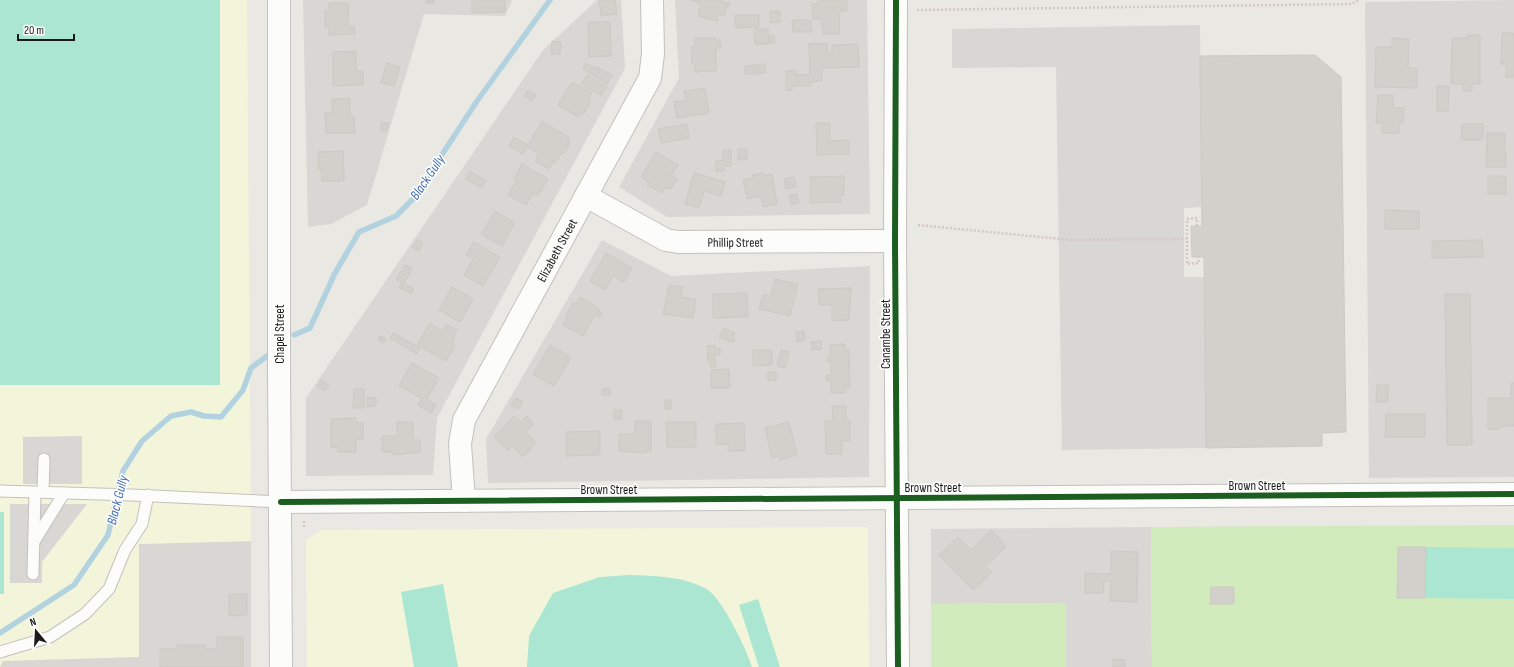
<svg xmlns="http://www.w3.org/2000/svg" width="1514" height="667" font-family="'Sofia Sans Condensed',sans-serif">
	<rect width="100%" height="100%" fill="#eae8e2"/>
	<g fill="#d9d7d4">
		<polygon points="303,0 512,0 505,16 424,14 367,205 331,224 308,227"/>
		<polygon points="597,0 621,0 625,68 437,418 433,475 306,476 306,398 543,50"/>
		<polygon points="675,0 867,0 870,214 667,217 619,187 679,78"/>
		<polygon points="1514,0 1514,477 1369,478 1365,2"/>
		<polygon points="602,240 671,276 870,266 869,477 488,483 486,439"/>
		<polygon points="1151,527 1152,667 1066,667 1066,603 931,604 931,529"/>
		<polygon points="251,541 251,667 0,667 3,661 139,544"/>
	</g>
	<g fill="#f3f5db">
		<polygon points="0,0 247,0 251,541 139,544 139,657 3,661 0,666"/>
		<polygon points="868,527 869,667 307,667 306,540 322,530"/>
	</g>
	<g fill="#d1ebbd">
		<polygon points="1514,525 1514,667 1152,667 1151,527"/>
		<polygon points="1066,603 1066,667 931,667 931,604"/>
	</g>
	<g fill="#aae6d2">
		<rect x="0" y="0" width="220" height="385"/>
		<rect x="0" y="512" width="4" height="82"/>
		<polygon points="1426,547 1514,548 1514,599 1425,598"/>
		<path d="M629 575C654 576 686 576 708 590 722 599 747 650 752 667H527L529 636 553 593 600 577Z"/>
		<polygon points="443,584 458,667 414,667 401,592"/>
		<polygon points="758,599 780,667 759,667 739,605"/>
	</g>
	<g fill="#d8d7d4">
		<polygon points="1200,25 1202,207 1184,208 1184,277 1204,277 1206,448 1062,450 1056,67 952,68 952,29"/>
		<polygon points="82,436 82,484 23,484 23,437"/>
		<polygon points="10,504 87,504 42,562 42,583 10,583"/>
	</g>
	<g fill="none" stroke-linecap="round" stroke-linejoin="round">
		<g stroke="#b3d2e0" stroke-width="5.5">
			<polyline points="294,335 310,328 335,273 359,232 396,216 413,199 477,101 550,0"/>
			<polyline points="0,633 74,585 108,535 123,471 142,441 171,416 191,412 204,416 221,417 243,390 251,368 267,356"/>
		</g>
	</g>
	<g fill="#d2d0cb" stroke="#cdc9c3">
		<rect x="426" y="0" width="8" height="3"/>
		<polygon points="472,0 505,0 505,12 472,13"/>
		<polygon points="599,0 615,0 617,14 601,16"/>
		<polygon points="691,0 722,0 721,2 730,3 729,7 727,7 724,16 718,14 717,21 698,16 701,4"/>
		<polygon points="818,0 847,0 847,11 840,11 839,34 823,34 821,19 813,19 812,4 818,4"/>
		<polygon points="329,3 348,3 349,27 354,26 355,34 329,35 329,27 325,27 325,10 329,10"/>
		<polygon points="770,11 780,11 780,22 770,23"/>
		<polygon points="735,15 759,15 759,27 736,28"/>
		<polygon points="792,20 811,20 812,32 793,32"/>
		<polygon points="588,22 610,22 611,56 589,57"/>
		<polygon points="754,29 768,29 769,44 755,44"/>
		<polygon points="1502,33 1513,33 1514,35 1514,77 1506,77 1506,64 1501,64"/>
		<polygon points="769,35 774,35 775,43 770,43"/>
		<polygon points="1467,35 1480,35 1480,84 1472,84 1472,91 1463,91 1463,84 1451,84 1452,38 1466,38"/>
		<polygon points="694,38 715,38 715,40 720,40 721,48 716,48 716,71 695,72 695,64 692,64 691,47 695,47"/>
		<polygon points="1392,38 1409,39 1408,68 1417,68 1417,88 1375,87 1376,47 1392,47"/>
		<polygon points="552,41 561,42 560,54 551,54"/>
		<polygon points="827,43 828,53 832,52 832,45 858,44 859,67 822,68 822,81 810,82 811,86 792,86 792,90 786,91 786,71 796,70 796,75 810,74 809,44"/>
		<polygon points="356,51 356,71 363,71 363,85 333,86 333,52"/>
		<polygon points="1315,55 1341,77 1346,432 1322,433 1322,446 1206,448 1204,257 1192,257 1191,226 1202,226 1200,56"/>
		<polygon points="387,63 400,67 394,86 381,83"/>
		<polygon points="586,63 594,68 595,66 612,75 607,84 583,69"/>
		<polygon points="765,64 766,73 757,74 756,65"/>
		<polygon points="754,65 755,74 745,74 745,66"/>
		<polygon points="587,75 607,87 601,95 581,84"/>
		<polygon points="572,82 592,93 589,99 591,101 583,115 580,113 578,117 558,105"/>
		<polygon points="1437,86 1449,86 1448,111 1437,111"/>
		<polygon points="705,88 709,113 677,118 674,102 686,100 684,91"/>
		<polygon points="528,90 536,95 532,101 524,96"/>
		<polygon points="1378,95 1393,95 1393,108 1404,108 1403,123 1399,123 1399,133 1382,133 1382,123 1376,123"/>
		<polygon points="350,98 350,117 354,117 355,133 326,133 325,113 332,113 332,99"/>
		<polygon points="542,121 570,138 568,142 570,143 564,154 562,152 555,163 553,162 549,169 535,161 539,154 527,147 523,154 509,146 514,137 528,145"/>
		<polygon points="382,122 389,123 386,132 380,130"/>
		<polygon points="816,123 830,123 830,141 849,140 849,154 817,155"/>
		<polygon points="687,124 689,138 661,143 658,129"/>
		<polygon points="1462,124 1483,124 1483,140 1461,140"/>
		<polygon points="1487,133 1505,133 1504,152 1506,152 1506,167 1486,167"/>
		<polygon points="738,149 747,149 747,159 738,160"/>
		<polygon points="723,150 731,150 731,166 724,166 724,171 716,171 716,161 723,160"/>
		<polygon points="343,151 344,181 322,181 321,169 318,169 318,152"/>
		<polygon points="656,152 678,165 671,176 677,179 671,189 666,187 662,193 647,185 649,182 641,177"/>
		<polygon points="522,164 548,179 538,196 533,193 526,205 508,195 517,180 514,178"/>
		<polygon points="470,171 486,181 482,188 466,179"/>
		<polygon points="694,173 725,182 721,196 704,191 699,208 685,204"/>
		<polygon points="763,173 764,176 772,174 777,204 763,207 761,196 747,199 743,180 753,178 752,175"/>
		<polygon points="844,176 844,195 840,195 841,202 810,203 810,177"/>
		<rect x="1488" y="176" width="18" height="18"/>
		<polygon points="794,177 796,187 786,189 784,179"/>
		<polygon points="797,194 799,203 791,205 789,195"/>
		<polygon points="1385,210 1419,211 1419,229 1385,229"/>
		<polygon points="495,211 515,223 502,246 481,234"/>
		<polygon points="417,240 423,243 419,251 412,247"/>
		<polygon points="1482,240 1483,257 1432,258 1432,241"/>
		<polygon points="474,242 500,257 483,286 464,275 473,259 466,255"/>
		<polygon points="606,253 632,268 624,282 613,276 605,290 590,281"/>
		<polygon points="405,265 412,269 404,284 414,289 411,294 399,287 402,282 396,279"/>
		<polygon points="775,279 798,284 790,316 759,309 763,295 771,296"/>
		<polygon points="669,285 683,287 681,297 696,299 693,318 663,314"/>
		<polygon points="452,287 473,299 460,322 439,310"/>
		<polygon points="851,288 849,320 832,321 832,305 819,305 818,289"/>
		<polygon points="747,293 748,317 713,318 713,294"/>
		<polygon points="1445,294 1470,294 1472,445 1447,445"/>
		<polygon points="580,297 599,308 598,311 602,313 599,318 595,315 583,336 563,325 567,318 565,317 573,303 576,304"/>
		<polygon points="430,323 442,331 446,324 457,330 453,337 455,338 452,344 455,346 446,361 417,345"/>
		<polygon points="724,328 735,333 733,337 735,341 730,342 719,337"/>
		<polygon points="804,331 805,340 797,342 796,332"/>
		<polygon points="393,333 420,348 417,354 390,338"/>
		<polygon points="380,336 386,339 384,343 378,340"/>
		<polygon points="821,341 822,349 812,350 811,342"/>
		<polygon points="845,344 845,351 849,350 850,388 846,387 846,393 831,393 831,381 826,381 826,375 831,375 831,361 828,362 828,356 831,356 830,345"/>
		<polygon points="550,345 571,357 554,386 533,374"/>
		<polygon points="715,345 715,349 720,348 720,355 715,355 716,367 710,367 710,360 708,361 707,346"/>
		<polygon points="753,350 772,350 772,365 753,366"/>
		<polygon points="781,350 789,352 785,368 777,366"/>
		<polygon points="412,363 439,378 427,399 436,405 431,413 418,405 422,399 399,385"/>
		<polygon points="729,369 730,388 711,388 711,370"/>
		<polygon points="768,372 776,372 776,380 768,381"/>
		<polygon points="322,380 329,386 324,391 317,386"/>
		<polygon points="1511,383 1514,383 1514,426 1500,426 1500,429 1488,430 1488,398 1511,398"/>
		<polygon points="1377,385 1388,385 1388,402 1376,402"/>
		<polygon points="610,388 610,395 602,395 602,389"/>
		<polygon points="354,389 364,389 364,408 353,408"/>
		<polygon points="367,397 376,398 376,406 367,407"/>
		<polygon points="516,398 523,402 518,409 511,405"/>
		<rect x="665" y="400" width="6" height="9"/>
		<polygon points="832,406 846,406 846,421 850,421 850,441 842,441 842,454 826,454 825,421 833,421"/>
		<polygon points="614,410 622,410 622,419 614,420"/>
		<polygon points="1386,414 1425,414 1425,437 1385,437"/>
		<polygon points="514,416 521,422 527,416 534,424 527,431 524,428 523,429 536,443 523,457 512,446 508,451 494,437"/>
		<polygon points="356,418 356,422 363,423 363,439 356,439 356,452 338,452 338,447 331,448 331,419"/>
		<polygon points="635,421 651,421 651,451 646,451 646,453 619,451 619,434 635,434"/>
		<polygon points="397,422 413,422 413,440 420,440 420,452 393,455 393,452 382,452 382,436 397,436"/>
		<polygon points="666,422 696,422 696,447 667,447"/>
		<polygon points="789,422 797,455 780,460 779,456 772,458 765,428"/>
		<polygon points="744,423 745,451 728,451 728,444 716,445 716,424"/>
		<polygon points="600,431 600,455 566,456 566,432"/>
		<polygon points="991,530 1006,547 986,566 992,572 973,590 939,555 958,537 971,550"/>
		<polygon points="1398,547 1426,547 1425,598 1397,598"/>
		<polygon points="1111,551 1138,552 1137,602 1110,601 1111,581 1104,581 1103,593 1085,593 1085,573 1111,574"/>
		<polygon points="1211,587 1234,587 1234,604 1210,604"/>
		<polygon points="229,594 247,594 247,615 229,616"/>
		<polygon points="217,637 243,637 243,667 160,667 160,649 177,649 177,645 205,645 205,649 217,649"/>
		<polygon points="1113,659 1125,660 1125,667 1113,667"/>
	</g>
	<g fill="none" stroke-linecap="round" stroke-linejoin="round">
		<defs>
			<g id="service">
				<polyline points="0,491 132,495 281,502"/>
				<polyline points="43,492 44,459"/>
				<polyline points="35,540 64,493"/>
				<polyline points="33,574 35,492"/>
				<polyline points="0,652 50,637 85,614 109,589 125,550 142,524 148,495"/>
			</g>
			<g id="minor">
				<polyline points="279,0 279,368 281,667"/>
				<path id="s1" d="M586 196 666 240 678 242 895 241"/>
				<path id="s2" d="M464 501 460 444 464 420 650 78 653 54 652 0"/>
				<polyline points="281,502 1514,494"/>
			</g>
			<polyline id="tertiary" points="896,0 895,241 898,667"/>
		</defs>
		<use href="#service" stroke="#c2c1be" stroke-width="13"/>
		<use href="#minor" stroke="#c2c1be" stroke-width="24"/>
		<use href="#tertiary" stroke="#c2c1be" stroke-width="24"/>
		<g stroke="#d6c7c3" stroke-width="2.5" stroke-dasharray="2 2" stroke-linecap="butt">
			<polyline points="917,10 1351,4 1359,0"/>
			<polyline points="918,225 1071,240 1187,239"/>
			<polyline points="1197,226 1197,218 1187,219 1187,264 1199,263 1198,257"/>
			<polyline points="304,527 304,521"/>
		</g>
		<use href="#service" stroke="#fcfcfb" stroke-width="11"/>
		<use href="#minor" stroke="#fcfcfb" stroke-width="22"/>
		<use href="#tertiary" stroke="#fcfcfb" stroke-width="22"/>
		<defs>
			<g id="cycleway">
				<polyline points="896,0 895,241 898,667"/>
				<polyline points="281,502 1514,494"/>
			</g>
		</defs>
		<use href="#cycleway" stroke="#fff" stroke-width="8"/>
		<use href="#cycleway" stroke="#1b5e20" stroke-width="6"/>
	</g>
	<g text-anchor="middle" stroke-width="3" stroke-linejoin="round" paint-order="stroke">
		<g font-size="13" fill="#1a1a1a" stroke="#fff">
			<text dy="5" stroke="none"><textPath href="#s1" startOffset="161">Phillip Street</textPath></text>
			<text dy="5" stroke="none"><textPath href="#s2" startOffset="275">Elizabeth Street</textPath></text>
			<text transform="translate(279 334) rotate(-90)" y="5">Chapel Street</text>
			<text transform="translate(885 334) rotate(-90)" y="5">Canambe Street</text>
			<text x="1257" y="490">Brown Street</text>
			<text x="933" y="492">Brown Street</text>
			<text x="609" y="494">Brown Street</text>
		</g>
		<g font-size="14" font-style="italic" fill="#416db0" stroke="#fff">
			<text transform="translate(427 177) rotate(-56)" y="5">Black Gully</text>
			<text transform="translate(117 500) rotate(-76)" y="5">Black Gully</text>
		</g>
	</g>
	<g transform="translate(36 631) rotate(342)" stroke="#ffffff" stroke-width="3" paint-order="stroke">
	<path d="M0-3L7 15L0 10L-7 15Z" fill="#1a1a1a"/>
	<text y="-6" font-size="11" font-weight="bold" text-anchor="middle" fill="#1a1a1a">N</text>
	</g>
	<path d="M18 34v6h56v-6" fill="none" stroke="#1a1a1a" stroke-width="2"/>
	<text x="24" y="34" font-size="12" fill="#1a1a1a" stroke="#ffffff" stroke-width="3" paint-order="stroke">20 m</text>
</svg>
